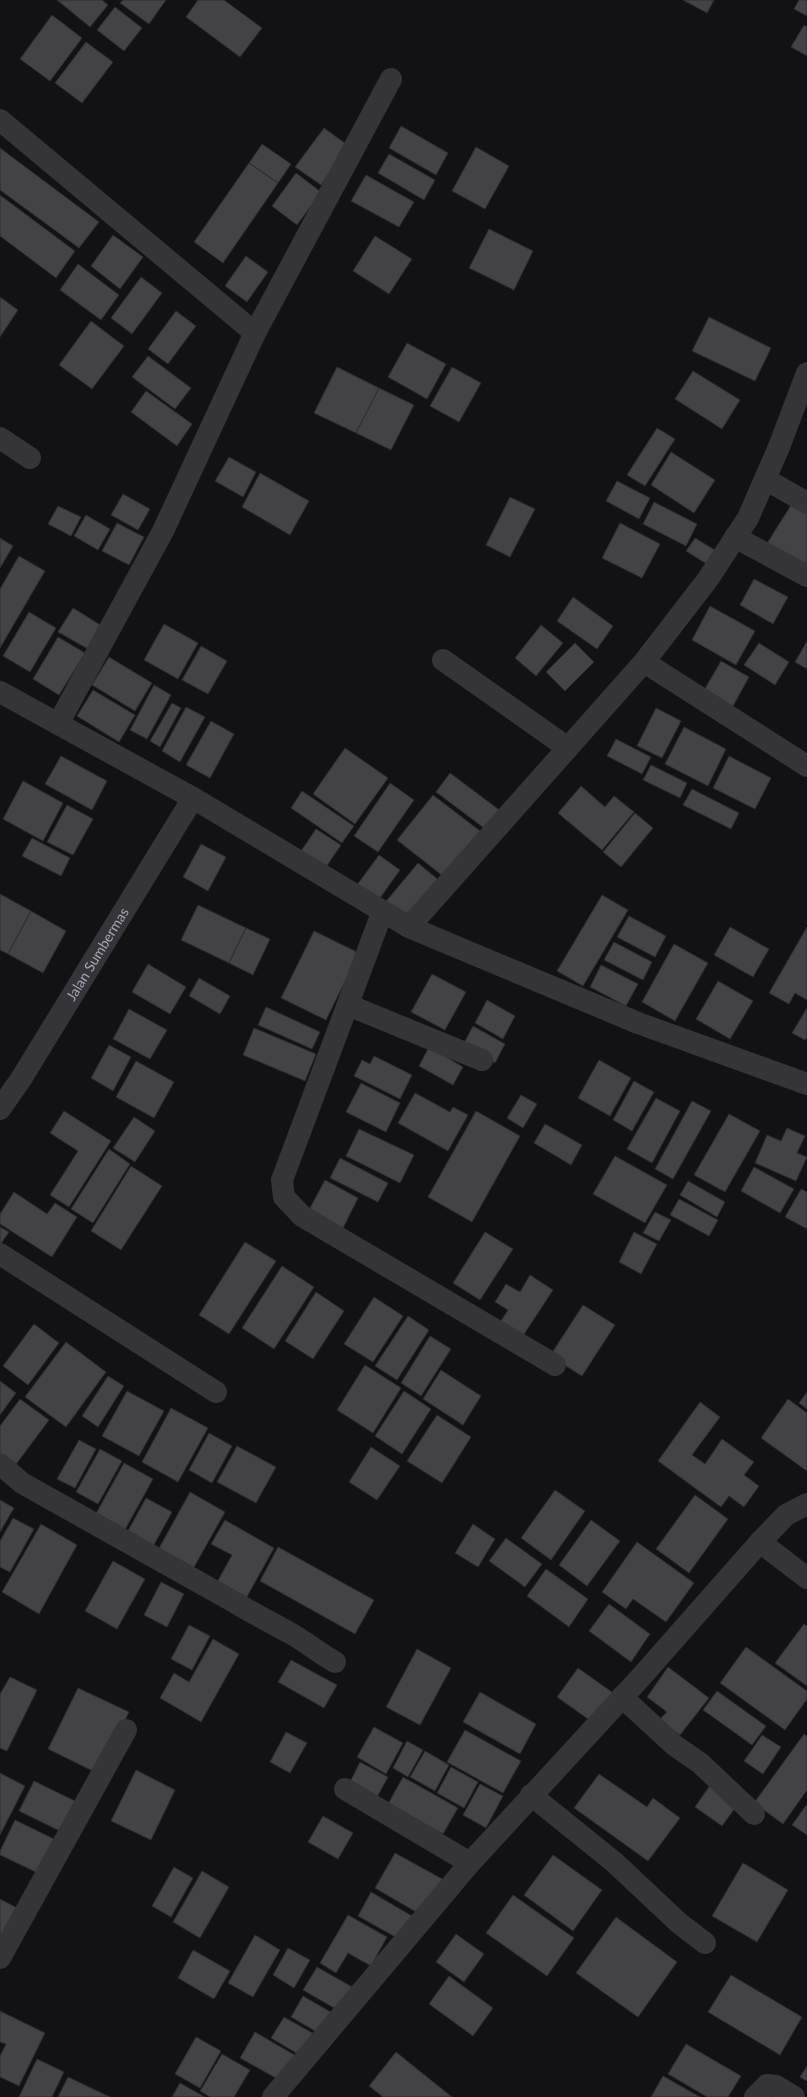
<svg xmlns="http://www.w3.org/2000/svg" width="807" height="2097" font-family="Lato,sans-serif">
	<rect width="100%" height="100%" fill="#121214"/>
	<g fill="#424247" stroke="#2d2c30">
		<polygon points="57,0 102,0 108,5 90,27"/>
		<polygon points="123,0 166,0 149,24 120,3"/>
		<polygon points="198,0 224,0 262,28 240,57 186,17"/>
		<polygon points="683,0 714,0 707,13"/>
		<polygon points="799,0 807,0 807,16 794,9"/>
		<polygon points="115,7 142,28 124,51 97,30"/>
		<polygon points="52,15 82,38 50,81 20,59"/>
		<polygon points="804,25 807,27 807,56 791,47"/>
		<polygon points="86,42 113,62 82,103 55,83"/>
		<polygon points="401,126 448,153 436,175 389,148"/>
		<polygon points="324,128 349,146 321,185 295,167"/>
		<polygon points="262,144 291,164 278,183 249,163"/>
		<polygon points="476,147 509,166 485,209 452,191"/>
		<polygon points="0,148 99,222 79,248 0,190"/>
		<polygon points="389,154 435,180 424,200 378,173"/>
		<polygon points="249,163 278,183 223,263 194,242"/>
		<polygon points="296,173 321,192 297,225 272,206"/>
		<polygon points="366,175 414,202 399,227 351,201"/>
		<polygon points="0,195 75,251 56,278 0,236"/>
		<polygon points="489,229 533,251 514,290 469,268"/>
		<polygon points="113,235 143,257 120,289 91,266"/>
		<polygon points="375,236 412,259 389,294 353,271"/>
		<polygon points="246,256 268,272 247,302 225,286"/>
		<polygon points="78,264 119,295 101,320 60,290"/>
		<polygon points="141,277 162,293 132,334 111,318"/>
		<polygon points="0,297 18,310 0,337"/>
		<polygon points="176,311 196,326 168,364 148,349"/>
		<polygon points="709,317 771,348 755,381 692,351"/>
		<polygon points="91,321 124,346 92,389 59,365"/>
		<polygon points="407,343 446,364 427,399 388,377"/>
		<polygon points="148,356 191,388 175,409 132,377"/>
		<polygon points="337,367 379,388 356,433 314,413"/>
		<polygon points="452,367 481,383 459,422 430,406"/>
		<polygon points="693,371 740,400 722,429 675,399"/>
		<polygon points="379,388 414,405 391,450 356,433"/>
		<polygon points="146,391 192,424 177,446 131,412"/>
		<polygon points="657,428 675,439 645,486 627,475"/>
		<polygon points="671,452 715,480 694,513 651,485"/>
		<polygon points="229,457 256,472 243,497 215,481"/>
		<polygon points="260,473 309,501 290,535 242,507"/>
		<polygon points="617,481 650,498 639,519 606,501"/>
		<polygon points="123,494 150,509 138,530 111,515"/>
		<polygon points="510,497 535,509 510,557 486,545"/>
		<polygon points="654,502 697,524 686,546 643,524"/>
		<polygon points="793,502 807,511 807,566 766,545"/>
		<polygon points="58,506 81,517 71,536 48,524"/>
		<polygon points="86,515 110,529 98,550 74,536"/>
		<polygon points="117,523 144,537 129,565 102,551"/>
		<polygon points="620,523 660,544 642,578 602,558"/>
		<polygon points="0,538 13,546 0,568"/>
		<polygon points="695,538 718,552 710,566 686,551"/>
		<polygon points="19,556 45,571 0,648 0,589"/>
		<polygon points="754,579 788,597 773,624 740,605"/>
		<polygon points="573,597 613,626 597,649 557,621"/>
		<polygon points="710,606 755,631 736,665 692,640"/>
		<polygon points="73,608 102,626 88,649 58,632"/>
		<polygon points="29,612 56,628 30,672 3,656"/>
		<polygon points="164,624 198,643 178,679 144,660"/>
		<polygon points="541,625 563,643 536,676 515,658"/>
		<polygon points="58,637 85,653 59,695 33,679"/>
		<polygon points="807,641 807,669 795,662"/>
		<polygon points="575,643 594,662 565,691 546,672"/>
		<polygon points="759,643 789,662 775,685 744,665"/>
		<polygon points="201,646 227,661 208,694 182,680"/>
		<polygon points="109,657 152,683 135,711 92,685"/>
		<polygon points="721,661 749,677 732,708 703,692"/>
		<polygon points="154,685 171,695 147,739 130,730"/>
		<polygon points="93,690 135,715 119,742 77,716"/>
		<polygon points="172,703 181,708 160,747 150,741"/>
		<polygon points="186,707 205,717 180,762 162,751"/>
		<polygon points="656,708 681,721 662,758 637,746"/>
		<polygon points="211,721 234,734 210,778 186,765"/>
		<polygon points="684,727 726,749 708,786 665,764"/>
		<polygon points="616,739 651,757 642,774 607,756"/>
		<polygon points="345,748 388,778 355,824 313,794"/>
		<polygon points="61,756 107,781 92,810 45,784"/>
		<polygon points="729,756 771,778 755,809 713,788"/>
		<polygon points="651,765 687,783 680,798 643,780"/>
		<polygon points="450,773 502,812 488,831 436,792"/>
		<polygon points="23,781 63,803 43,841 3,819"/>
		<polygon points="390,783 414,800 378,852 354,836"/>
		<polygon points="581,786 605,807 614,796 634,812 602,850 558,813"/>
		<polygon points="692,789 739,813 731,829 683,805"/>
		<polygon points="302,791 354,826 342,843 291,808"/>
		<polygon points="433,795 484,834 448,880 397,840"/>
		<polygon points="67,805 93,819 73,855 47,842"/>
		<polygon points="635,813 653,828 621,867 603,852"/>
		<polygon points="316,829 341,845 322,873 297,857"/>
		<polygon points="32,838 70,858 61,876 22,856"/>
		<polygon points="201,844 226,857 208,891 183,877"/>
		<polygon points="379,855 400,870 375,905 354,889"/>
		<polygon points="418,863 441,882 406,924 383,905"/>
		<polygon points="0,894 31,911 8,954 0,950"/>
		<polygon points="602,895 628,910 583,986 557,971"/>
		<polygon points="198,905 246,928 229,963 181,940"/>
		<polygon points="31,911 66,931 43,973 8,954"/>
		<polygon points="629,916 666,936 655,957 617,937"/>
		<polygon points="730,927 769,949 753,977 714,955"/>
		<polygon points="807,927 807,1000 795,993 789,1004 769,993"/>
		<polygon points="246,928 270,939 253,975 229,963"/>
		<polygon points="314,931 359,953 326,1020 281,998"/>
		<polygon points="614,942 652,962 643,980 604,960"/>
		<polygon points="674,944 708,963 675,1021 642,1002"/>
		<polygon points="148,964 186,987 170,1014 132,992"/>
		<polygon points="601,965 638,984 626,1006 590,987"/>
		<polygon points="432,974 466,992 445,1030 411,1012"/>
		<polygon points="199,978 230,996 220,1014 189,996"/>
		<polygon points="718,981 753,1001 730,1039 696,1019"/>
		<polygon points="487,1000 515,1016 503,1039 475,1023"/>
		<polygon points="266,1007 320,1032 312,1049 258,1025"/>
		<polygon points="807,1008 807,1037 805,1040 792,1033"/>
		<polygon points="129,1009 167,1030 150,1059 113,1039"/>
		<polygon points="473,1026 505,1044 495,1063 463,1045"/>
		<polygon points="254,1028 316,1054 305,1081 243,1055"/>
		<polygon points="109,1045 131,1057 113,1091 91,1078"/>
		<polygon points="429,1047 463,1067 453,1085 419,1066"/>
		<polygon points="374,1056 412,1075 400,1099 354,1076 362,1060 370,1064"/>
		<polygon points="599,1060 631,1078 610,1116 578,1098"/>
		<polygon points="136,1061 174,1082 154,1118 116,1097"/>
		<polygon points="634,1081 654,1092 632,1131 613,1120"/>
		<polygon points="361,1083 400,1103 386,1132 346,1112"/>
		<polygon points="415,1093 450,1112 453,1107 468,1115 448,1151 398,1123"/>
		<polygon points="521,1095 537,1104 523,1128 507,1118"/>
		<polygon points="656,1098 680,1111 652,1163 627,1149"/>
		<polygon points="692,1101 711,1111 673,1179 655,1169"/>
		<polygon points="64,1111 111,1141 69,1207 50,1195 78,1151 50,1133"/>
		<polygon points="476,1111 520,1136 472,1222 428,1197"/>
		<polygon points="729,1114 760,1131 725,1192 694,1175"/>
		<polygon points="134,1117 155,1131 135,1162 113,1148"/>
		<polygon points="545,1124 582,1145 571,1165 534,1143"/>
		<polygon points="787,1128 805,1136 797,1153 807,1157 796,1181 755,1163 767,1135 781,1141"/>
		<polygon points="359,1129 414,1155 400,1183 346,1156"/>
		<polygon points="109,1149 130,1164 93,1223 71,1209"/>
		<polygon points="615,1156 667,1185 645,1223 593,1194"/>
		<polygon points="340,1158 388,1183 378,1202 330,1178"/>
		<polygon points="131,1166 162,1186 121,1250 91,1231"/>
		<polygon points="754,1167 794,1189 780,1213 741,1191"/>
		<polygon points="325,1180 358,1198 343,1228 309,1210"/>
		<polygon points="688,1181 725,1202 717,1217 680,1195"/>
		<polygon points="801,1189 807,1192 807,1229 785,1217"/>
		<polygon points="14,1192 47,1214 55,1203 77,1217 52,1257 0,1224 0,1214"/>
		<polygon points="679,1199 718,1220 709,1236 670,1215"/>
		<polygon points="655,1212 671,1220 659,1241 643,1233"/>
		<polygon points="0,1227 9,1232 0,1245"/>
		<polygon points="485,1232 513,1249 480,1300 453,1283"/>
		<polygon points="634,1232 657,1244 641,1274 619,1262"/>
		<polygon points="245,1242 276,1261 229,1334 199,1315"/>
		<polygon points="282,1266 314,1287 274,1349 242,1328"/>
		<polygon points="530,1275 553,1290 519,1342 497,1327 508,1310 495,1302 506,1284 520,1292"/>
		<polygon points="316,1292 344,1311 313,1359 285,1341"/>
		<polygon points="374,1297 403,1316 373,1362 344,1344"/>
		<polygon points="583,1305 615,1325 582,1376 550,1356"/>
		<polygon points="408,1316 429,1330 397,1380 375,1366"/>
		<polygon points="34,1324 59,1343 28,1385 3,1366"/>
		<polygon points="430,1336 451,1349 421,1396 401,1383"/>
		<polygon points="66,1342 106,1372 66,1427 25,1397"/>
		<polygon points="365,1365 401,1388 373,1433 337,1410"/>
		<polygon points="441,1370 481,1396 463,1425 423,1399"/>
		<polygon points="108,1376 124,1386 98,1427 82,1416"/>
		<polygon points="0,1381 16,1393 0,1415"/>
		<polygon points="127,1391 164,1411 139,1456 102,1436"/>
		<polygon points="404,1391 431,1409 402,1454 375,1436"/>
		<polygon points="807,1392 807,1409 799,1403"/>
		<polygon points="20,1399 49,1420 14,1467 0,1457 0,1426"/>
		<polygon points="788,1399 807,1413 807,1471 761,1438"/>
		<polygon points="700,1402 720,1417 692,1455 705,1464 722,1439 754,1462 744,1475 759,1486 744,1507 729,1496 721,1507 658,1461"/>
		<polygon points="171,1408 208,1428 178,1482 142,1462"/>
		<polygon points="437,1415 471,1437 442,1483 407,1461"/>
		<polygon points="209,1433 232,1446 212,1483 189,1470"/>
		<polygon points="79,1440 96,1449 75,1488 57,1479"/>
		<polygon points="237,1446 276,1467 256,1503 217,1482"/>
		<polygon points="371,1447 400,1466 377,1500 349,1482"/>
		<polygon points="100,1449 122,1461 98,1504 76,1492"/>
		<polygon points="124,1463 153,1479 122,1535 93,1519"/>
		<polygon points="555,1490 585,1511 551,1560 521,1538"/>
		<polygon points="190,1492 225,1512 193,1569 158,1550"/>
		<polygon points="695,1495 728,1519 689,1573 656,1549"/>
		<polygon points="146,1498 172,1512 150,1552 124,1538"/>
		<polygon points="0,1500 14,1508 0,1532"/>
		<polygon points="13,1518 34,1529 10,1572 0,1567 0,1541"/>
		<polygon points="225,1520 274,1548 244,1602 215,1586 232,1555 211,1544"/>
		<polygon points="591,1520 620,1541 587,1586 559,1565"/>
		<polygon points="41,1524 77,1545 39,1614 2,1592"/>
		<polygon points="473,1524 495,1539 478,1567 455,1553"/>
		<polygon points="506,1538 542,1564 525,1587 489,1561"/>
		<polygon points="637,1542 694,1583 666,1622 633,1599 626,1609 602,1592"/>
		<polygon points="278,1547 374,1600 355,1634 260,1581"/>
		<polygon points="113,1561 145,1579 117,1629 85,1611"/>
		<polygon points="546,1569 588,1599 569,1627 527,1596"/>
		<polygon points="161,1582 184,1594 167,1627 144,1615"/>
		<polygon points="609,1604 650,1634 631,1662 589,1631"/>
		<polygon points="804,1624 807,1626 807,1686 775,1663"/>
		<polygon points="189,1625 210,1636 192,1670 171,1659"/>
		<polygon points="213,1639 239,1654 201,1722 160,1698 174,1673 189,1682"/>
		<polygon points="746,1647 807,1691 807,1699 785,1730 720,1683"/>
		<polygon points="417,1649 451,1668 420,1725 386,1707"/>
		<polygon points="291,1660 337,1685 324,1708 278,1682"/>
		<polygon points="668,1667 709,1698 680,1735 659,1720 667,1712 647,1697"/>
		<polygon points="578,1668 616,1695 595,1724 557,1697"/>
		<polygon points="10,1677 37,1690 7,1751 0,1748 0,1694"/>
		<polygon points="78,1688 129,1712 99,1774 48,1749"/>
		<polygon points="717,1691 766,1726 752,1745 703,1710"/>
		<polygon points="480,1692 536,1724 520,1754 463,1722"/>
		<polygon points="374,1727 403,1743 386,1774 357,1757"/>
		<polygon points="465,1730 521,1761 503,1793 447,1762"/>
		<polygon points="286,1732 307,1743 290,1773 270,1762"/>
		<polygon points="804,1734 807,1736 807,1790 783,1824 754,1803"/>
		<polygon points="762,1735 781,1747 763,1774 744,1761"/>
		<polygon points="407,1741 423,1750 408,1777 393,1768"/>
		<polygon points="425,1751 449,1765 435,1791 410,1777"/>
		<polygon points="360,1762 388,1777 377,1797 350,1782"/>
		<polygon points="451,1767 478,1782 464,1808 437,1793"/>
		<polygon points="136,1770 175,1790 151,1840 111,1821"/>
		<polygon points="0,1773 25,1786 0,1835"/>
		<polygon points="599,1774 647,1807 653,1798 680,1818 648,1861 574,1808"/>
		<polygon points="403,1777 458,1808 443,1834 388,1804"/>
		<polygon points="34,1781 79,1803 64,1833 19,1811"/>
		<polygon points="480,1784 503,1796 486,1828 463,1815"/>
		<polygon points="711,1784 738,1804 722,1826 695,1807"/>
		<polygon points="807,1804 807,1835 792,1825"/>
		<polygon points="323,1816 353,1833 338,1859 308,1842"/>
		<polygon points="15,1820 58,1841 42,1875 0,1855 0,1851"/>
		<polygon points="395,1853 444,1880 423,1916 375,1888"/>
		<polygon points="553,1855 602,1890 573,1931 524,1895"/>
		<polygon points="743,1863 788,1890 757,1942 712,1916"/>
		<polygon points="174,1867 193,1878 171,1917 152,1906"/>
		<polygon points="202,1871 229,1887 200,1938 173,1922"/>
		<polygon points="371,1892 412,1916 399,1939 358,1916"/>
		<polygon points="513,1895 574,1938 547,1976 486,1933"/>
		<polygon points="0,1899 19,1909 0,1939"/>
		<polygon points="348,1915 387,1937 371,1966 348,1953 336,1973 320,1963"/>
		<polygon points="616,1917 677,1962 638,2017 576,1973"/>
		<polygon points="456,1934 484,1954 464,1982 436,1962"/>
		<polygon points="255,1935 280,1950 253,1997 228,1983"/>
		<polygon points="288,1948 310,1960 294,1988 273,1975"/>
		<polygon points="193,1950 230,1971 214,1999 178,1978"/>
		<polygon points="317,1967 354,1988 341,2012 303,1990"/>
		<polygon points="731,1975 802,2017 780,2055 708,2012"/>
		<polygon points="449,1976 493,2008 473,2036 429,2004"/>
		<polygon points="303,1996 334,2014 322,2035 291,2017"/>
		<polygon points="0,2011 45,2033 19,2086 0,2077 0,2056 6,2044 0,2042"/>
		<polygon points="284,2017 316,2035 303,2057 271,2038"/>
		<polygon points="255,2032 298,2057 283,2082 240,2058"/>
		<polygon points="196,2037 221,2051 200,2088 175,2074"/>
		<polygon points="686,2044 741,2076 728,2097 707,2097 668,2074"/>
		<polygon points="396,2052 452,2097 383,2097 369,2086"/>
		<polygon points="222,2054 250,2070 234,2097 210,2097 200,2091"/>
		<polygon points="37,2059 64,2072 52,2097 19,2097"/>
		<polygon points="807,2066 807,2081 800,2077"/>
		<polygon points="663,2076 700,2097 651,2097"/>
		<polygon points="68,2077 110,2097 58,2097"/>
		<polygon points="180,2083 205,2097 172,2097"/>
	</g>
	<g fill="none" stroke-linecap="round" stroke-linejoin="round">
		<g stroke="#343439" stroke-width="22">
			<polyline points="0,120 255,333"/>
			<polyline points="0,438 30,458"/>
			<polyline points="765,479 807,503"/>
			<polyline points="735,537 807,576"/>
			<polyline points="443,660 568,748"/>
			<polyline points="644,662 807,766"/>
			<polyline points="0,692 193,798 409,927 638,1023 807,1084"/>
			<polyline points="58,724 163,531 255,333 391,79"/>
			<polyline points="382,913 282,1180 284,1197 302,1216 555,1365"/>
			<polyline points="409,927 644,662 708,579 748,518 779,447 807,373"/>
			<polyline points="348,1005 482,1060"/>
			<path id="s1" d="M0 1109 21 1079 193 798"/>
			<polyline points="0,1254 216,1392"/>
			<path d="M0 1464 22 1483 236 1603C254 1614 272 1623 290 1633 306 1642 319 1653 335 1662"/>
			<polyline points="760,1542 807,1578"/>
			<polyline points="622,1697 674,1745 700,1763 754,1814"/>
			<polyline points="345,1789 470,1863"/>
			<polyline points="531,1795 614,1862 679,1923 705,1943"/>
			<polyline points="0,1958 126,1730"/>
			<polyline points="273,2097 470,1863 641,1677 760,1542 786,1515 807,1504"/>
			<polyline points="755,2097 767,2085 776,2086 794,2097"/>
		</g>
	</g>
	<g text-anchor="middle" stroke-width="3" stroke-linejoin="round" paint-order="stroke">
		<g font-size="14" fill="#a4a8b4" stroke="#0d0d0f">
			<text dy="5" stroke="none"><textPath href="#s1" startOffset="183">Jalan Sumbermas</textPath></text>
		</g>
	</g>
</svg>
